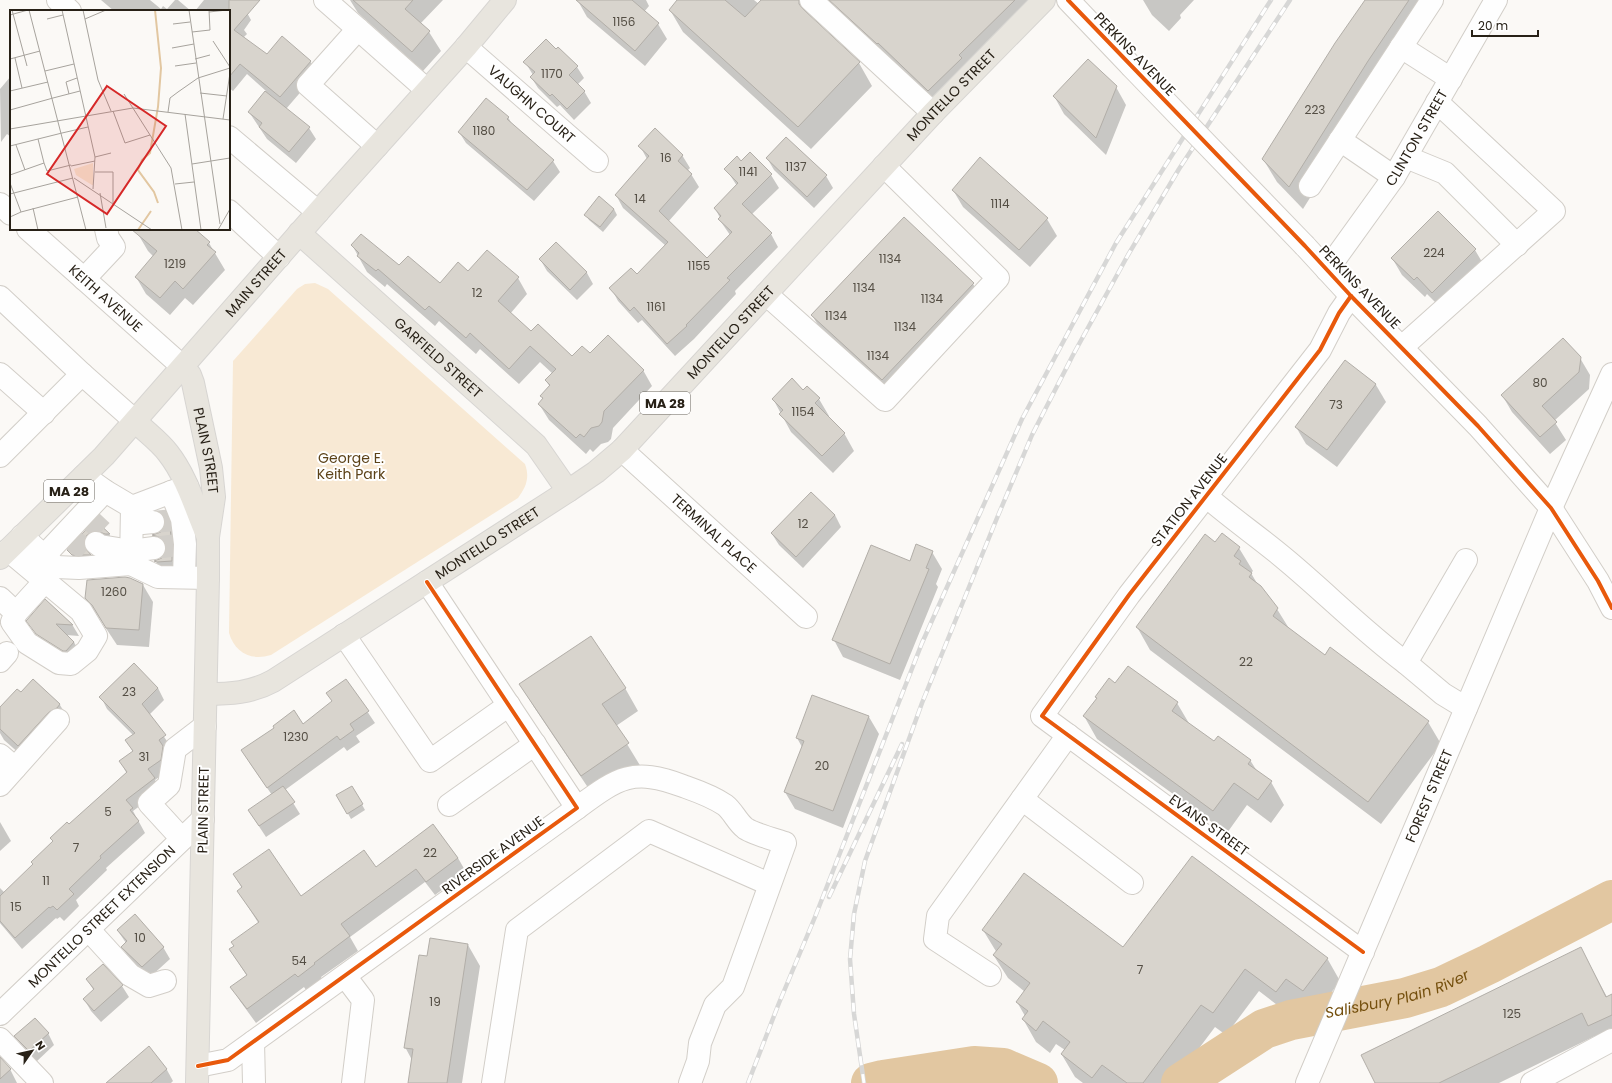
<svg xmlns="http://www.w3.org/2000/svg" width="1612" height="1083" font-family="Poppins,sans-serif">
	<rect width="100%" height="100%" fill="#fbf9f6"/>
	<path fill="#f8e9d4" d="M315 283 328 289 525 464C530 478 526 487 518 498L271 655C251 661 235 653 229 633L233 361 297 289 305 284Z"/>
	<g fill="#0003">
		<polygon points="101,0 150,0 161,9 163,6 167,9 175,0 178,0 191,11 114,11"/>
		<polygon points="204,0 234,0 245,9 251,20 244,30 247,34 243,38 267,55 310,61 317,73 286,109 309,128 316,139 296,163 267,139 249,112 266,91 247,74 233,91 229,88 229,11 195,11"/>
		<polygon points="350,0 443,0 420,24 429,32 441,51 423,71 358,13"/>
		<polygon points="579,0 646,0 649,6 644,12 658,24 667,39 645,66 587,17 578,1"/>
		<polygon points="678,0 754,0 759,4 763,0 1037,0 941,113 814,15 812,19 859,63 872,86 811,149 683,32 670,10"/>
		<polygon points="1143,0 1194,0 1180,15 1181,18 1169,31 1152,15"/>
		<polygon points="1366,0 1421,0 1381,84 1303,209 1277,182 1263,159"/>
		<polygon points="558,48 577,67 584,78 577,85 584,91 591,103 574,120 560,105 557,107 538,88 531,77 533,75 525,62 556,50"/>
		<polygon points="11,76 11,137 7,134 1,142 0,89"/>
		<polygon points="1116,87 1126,105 1106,155 1064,114 1054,96"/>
		<polygon points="508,117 513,126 553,161 560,172 534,201 466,143 459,132"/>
		<polygon points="786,138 826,176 833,188 814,208 774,170 767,158"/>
		<polygon points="640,146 682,155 690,168 687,171 691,174 699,187 668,222 707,259 730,235 719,219 720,218 715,208 737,186 726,169 741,162 750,154 771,175 779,188 751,215 771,234 778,247 735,291 736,294 694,339 675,356 642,320 638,323 618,301 611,288 637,275 666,246 623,208 616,195 647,159"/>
		<polygon points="980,159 1047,219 1057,236 1030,267 963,207 953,190"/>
		<polygon points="614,209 617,215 603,232 589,220 586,215"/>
		<polygon points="1438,212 1475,250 1485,267 1443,310 1427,294 1425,297 1402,275 1392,258"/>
		<polygon points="142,229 194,229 209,243 225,270 193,305 185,298 170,315 146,294 136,277 154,257 148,251 138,234"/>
		<polygon points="556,243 587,273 593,284 577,300 547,271 540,259"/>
		<polygon points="352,245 440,285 468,273 518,278 527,294 510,314 531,333 572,358 590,354 643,370 652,386 613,428 611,439 608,442 601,444 593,452 590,449 586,454 549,420 539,404 543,399 542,396 550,387 546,381 553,374 540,362 519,384 480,349 476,354 439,321 435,326 387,284 385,287 367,272"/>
		<polygon points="973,284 980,295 889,391 819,327 812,315"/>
		<polygon points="1580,358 1590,375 1589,389 1554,421 1566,440 1550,454 1512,412 1502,395"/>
		<polygon points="1345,362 1376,385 1386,402 1337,467 1306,444 1296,427"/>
		<polygon points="803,391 819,399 829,416 828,417 844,433 854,451 833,473 791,432 773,399"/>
		<polygon points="835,515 841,527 803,568 779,545 772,534"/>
		<polygon points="168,520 172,529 175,551 175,567 158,566 156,561 163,558 167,553 167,545 156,540 153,535 161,533"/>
		<polygon points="95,521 109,534 112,539 89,541 86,548 87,552 92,560 76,560 68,550"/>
		<polygon points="1222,534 1239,548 1253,571 1251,573 1258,585 1277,609 1290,630 1325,656 1428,722 1441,744 1381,824 1150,650 1137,627 1215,543"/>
		<polygon points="932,552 942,569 936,584 938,587 900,680 843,657 834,640 910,563"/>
		<polygon points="143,585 153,602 149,647 117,645 86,598"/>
		<polygon points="46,601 73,626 79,636 66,635 74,642 80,654 72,662 44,645 28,621"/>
		<polygon points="33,680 60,705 70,722 29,762 4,740 0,733 0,716"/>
		<polygon points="346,680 375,723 356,736 360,742 347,751 344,747 285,790 300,814 266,837 249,811 272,795 249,762 303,725 333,702 327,693"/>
		<polygon points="1116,684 1177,703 1190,725 1214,743 1250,760 1257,771 1271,782 1284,805 1271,823 1247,805 1227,833 1097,739 1084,716 1098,698"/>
		<polygon points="521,685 625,688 638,711 616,726 641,767 595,798 534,707"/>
		<polygon points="158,688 164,700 149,715 171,747 167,771 155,780 161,790 133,811 145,833 106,868 107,870 76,900 79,906 64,921 60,917 57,919 56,918 22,949 0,923 0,888 5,893 34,865 69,825 127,774 120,761 133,752 127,741 133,735 107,709 101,697"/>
		<polygon points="869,717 879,734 843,828 795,809 785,792 802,747 797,738"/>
		<polygon points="352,787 365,810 351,819 338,796"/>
		<polygon points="0,822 11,841 0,851"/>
		<polygon points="433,825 458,858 466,872 435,895 425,882 350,937 358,951 321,977 322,979 306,990 304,987 256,1023 240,1001 232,987 247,976 230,950 259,924 238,891 242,888 234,875 301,897 376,868"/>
		<polygon points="983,930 1123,948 1327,958 1340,981 1316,1013 1300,1001 1290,1015 1259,991 1226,1035 1215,1027 1173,1083 1083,1083 1075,1077 1062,1055 1065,1050 1056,1044 1050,1053 1036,1042 1023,1019 1025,1016 1017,1002 1025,992 1008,978 994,956 997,953"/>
		<polygon points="118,931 163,947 170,959 149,978 129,958 122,947 126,943"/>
		<polygon points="468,945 480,966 462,1083 409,1083 412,1060 405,1047 428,958"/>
		<polygon points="1581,948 1607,997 1612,1002 1612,1044 1602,1049 1595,1036 1499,1083 1376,1083"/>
		<polygon points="103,965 122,986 129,997 101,1022 91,1011 84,999 94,991 87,979"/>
		<polygon points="34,1019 48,1033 54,1045 36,1062 22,1048 16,1036"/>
		<polygon points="148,1048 167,1070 173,1081 171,1083 118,1083"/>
		<polygon points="0,1059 10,1069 17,1083 0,1083"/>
	</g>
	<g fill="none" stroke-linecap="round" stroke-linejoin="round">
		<g stroke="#e2c7a1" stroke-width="40">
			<polyline points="871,1083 883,1080 974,1066 1003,1068 1038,1083"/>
			<path id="s1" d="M1181 1083 1264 1029 1291 1020 1405 998 1441 987 1489 964 1612 900"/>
		</g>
	</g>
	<g fill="#d8d4cd" stroke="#b2aea8">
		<polygon points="229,0 260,0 234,30 267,54 282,36 311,61 280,97 240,64 229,77"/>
		<polygon points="353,0 413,0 405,9 430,31 412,52"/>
		<polygon points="576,0 632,0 659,23 635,51"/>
		<polygon points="677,0 725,0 745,17 761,0 799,0 799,4 803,9 860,62 798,127 669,10"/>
		<polygon points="829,0 1015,0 959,55 962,58 928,91 878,43 877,44"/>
		<polygon points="1365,0 1409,0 1368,61 1289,187 1262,159 1335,43"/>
		<polygon points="546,39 556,49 558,47 578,66 569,75 585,91 567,109 552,94 550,96 530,77 535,72 523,62"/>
		<polygon points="1088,59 1117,86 1096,138 1053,96"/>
		<polygon points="265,91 310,127 289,152 259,127 262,123 248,112"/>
		<polygon points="486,98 509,117 507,119 554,160 527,190 458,132"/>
		<polygon points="655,128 683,155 678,161 692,174 659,211 707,258 732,232 718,219 721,216 714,208 738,183 724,169 737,156 741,161 750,152 772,174 742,204 772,233 727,278 730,280 686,325 687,326 667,344 634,307 630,311 609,288 631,268 637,274 668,242 615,195 649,156 638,146"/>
		<polygon points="786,137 827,175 807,197 766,158"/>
		<polygon points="980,157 1048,218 1019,250 952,190"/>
		<polygon points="599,196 614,209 600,227 584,215"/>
		<polygon points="1438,211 1476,249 1432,293 1417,277 1414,280 1391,258"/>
		<polygon points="904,217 974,283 882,380 811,315"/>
		<polygon points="131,229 195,229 210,242 207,245 216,252 183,289 175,281 160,298 135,277 157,251"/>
		<polygon points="361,234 399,265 408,256 440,283 458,262 468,271 487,250 519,277 498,301 531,331 538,324 572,356 582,346 590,353 608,335 644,370 604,411 602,422 599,426 591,428 584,437 580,434 576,438 538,404 543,398 540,396 550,385 545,380 556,369 530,346 509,369 470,333 466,338 429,306 425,310 378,269 376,271 357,256 359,253 351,245"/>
		<polygon points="556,242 587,272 570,290 539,259"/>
		<polygon points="1563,338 1581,357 1579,372 1542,406 1557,422 1540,437 1501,395"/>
		<polygon points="1345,360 1376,384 1327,450 1295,427"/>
		<polygon points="792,378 803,390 807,386 820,398 815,403 845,433 822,456 779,414 783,410 772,399"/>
		<polygon points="811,492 835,515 796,557 771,533"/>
		<polygon points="169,519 172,545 172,561 157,562 154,561 162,558 166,552 166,546 164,540 159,537 152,535 161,532 164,527 165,520"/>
		<polygon points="95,520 110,534 105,534 97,531 91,532 86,536 84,542 85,548 91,555 72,555 67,550"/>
		<polygon points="1222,533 1240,547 1234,556 1241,561 1239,564 1252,573 1249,577 1261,586 1278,608 1273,616 1325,655 1330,647 1429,721 1368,802 1136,627 1205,534 1215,542"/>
		<polygon points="916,544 933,551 926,568 929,569 890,664 832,640 871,545 910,561"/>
		<polygon points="125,577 130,578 143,584 139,630 106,628 92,605 85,598 87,580"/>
		<polygon points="45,599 73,625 56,624 74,642 66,651 63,651 36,634 26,621"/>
		<polygon points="591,636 626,688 602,704 629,743 581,776 519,684"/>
		<polygon points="134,663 158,688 142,704 166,735 159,740 163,746 161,760 148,769 155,778 126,800 133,808 130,810 139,821 100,856 101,858 69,889 74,894 57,910 53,906 50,908 49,907 15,938 0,921 0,896 33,864 31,862 53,841 50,838 67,822 69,824 127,772 119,761 133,751 125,740 135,733 99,697"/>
		<polygon points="1128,666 1178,702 1172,711 1214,741 1218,736 1251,760 1248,764 1272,781 1258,800 1234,783 1213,811 1083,716 1097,698 1095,697 1109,678 1115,683"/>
		<polygon points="33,679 60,704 57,708 49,712 18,746 0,729 0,707 17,689 21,692"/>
		<polygon points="346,679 369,711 350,724 354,730 340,740 337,736 267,788 241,750 274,728 273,726 294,710 303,724 332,701 326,693"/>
		<polygon points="812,695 869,716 833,811 784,792 804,741 796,738"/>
		<polygon points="283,786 295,802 259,826 248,810"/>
		<polygon points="352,786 363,804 347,814 336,795"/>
		<polygon points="433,824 458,858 426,882 416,869 341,924 350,936 314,963 315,964 298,977 295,974 247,1009 230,987 247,975 229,949 234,946 231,942 259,922 237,891 242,887 233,874 269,849 301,896 364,850 376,867"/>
		<polygon points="1192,856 1328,958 1303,991 1286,979 1276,992 1245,969 1213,1013 1201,1005 1143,1083 1127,1083 1102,1065 1092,1078 1061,1054 1070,1042 1043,1021 1036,1031 1022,1019 1028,1011 1016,1002 1030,983 993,955 1002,944 982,930 1024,873 1123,947"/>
		<polygon points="135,914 164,947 142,967 121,947 127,941 117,930"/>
		<polygon points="430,938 468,944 447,1083 408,1083 413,1049 404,1048 419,955 427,956"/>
		<polygon points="1581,947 1606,997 1612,994 1612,1015 1588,1026 1582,1013 1439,1083 1375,1083 1361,1055"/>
		<polygon points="103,964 123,985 94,1011 83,999 94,989 86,979"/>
		<polygon points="35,1018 49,1033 29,1051 14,1036"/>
		<polygon points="149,1046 167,1069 151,1083 106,1083"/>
		<polygon points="0,1057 11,1069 0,1079"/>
	</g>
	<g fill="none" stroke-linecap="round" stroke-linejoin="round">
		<g stroke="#d1cec9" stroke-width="22" stroke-dasharray="22 11" stroke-linecap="butt">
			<polyline points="86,516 104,533"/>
			<polyline points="153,522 175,520"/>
			<polyline points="69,537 88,552 116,565"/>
			<polyline points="154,548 178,545"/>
		</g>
		<defs>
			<g id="minor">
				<polyline points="58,0 70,11"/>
				<polyline points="325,0 358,29"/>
				<polyline points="811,0 933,113"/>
				<polyline points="1068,0 1131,66"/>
				<path id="s2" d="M466 47 597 161"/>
				<polyline points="1401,47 1451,79"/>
				<polyline points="229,137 318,212"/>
				<polyline points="1340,140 1394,177"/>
				<polyline points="377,146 308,85 358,29 427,90"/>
				<polyline points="1406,157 1445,173 1517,245"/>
				<polyline points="1310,186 1432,0"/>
				<polyline points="0,204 11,214"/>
				<polyline points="229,211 279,257"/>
				<path id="s3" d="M28 229 183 367"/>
				<polyline points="1305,246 1351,296 1478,426 1551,508 1598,581 1612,608"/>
				<path id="s4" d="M1327 270 1394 177 1496 0"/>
				<polyline points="84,279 114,247 108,238 106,229"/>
				<polyline points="766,294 885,400 998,278 884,166"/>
				<polyline points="1351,296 1339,313 1320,350 1129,595 1042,716 1363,952"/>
				<polyline points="0,297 82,374"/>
				<polyline points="1402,347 1554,211 1437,102"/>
				<polyline points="0,374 44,413"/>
				<path id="s5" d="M622 450 806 617"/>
				<polyline points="0,456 82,374 135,421"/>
				<polyline points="84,476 105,491 132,507 187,486"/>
				<polyline points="171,492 182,519 185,544 184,577"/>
				<path d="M1206 496C1231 518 1259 537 1285 559 1326 593 1363 631 1406 663L1466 560"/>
				<polyline points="132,507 131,564 158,577 208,578"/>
				<polyline points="132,524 153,522"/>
				<polyline points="22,536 56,567 79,568 131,564"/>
				<polyline points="96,543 100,546 131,551 154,548"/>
				<polyline points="44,556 105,491"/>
				<polyline points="0,598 16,613 12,622 27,643 59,663 71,664 87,651 96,636 81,611 8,550"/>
				<polyline points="16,613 45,581"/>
				<polyline points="344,635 430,761 509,705"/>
				<polyline points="0,661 7,653"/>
				<polyline points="1406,663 1443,694 1466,708"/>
				<polyline points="0,755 15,768"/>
				<polyline points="0,785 58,720"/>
				<polyline points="1022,799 1132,883"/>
				<polyline points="449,805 535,744"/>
				<path d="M577 808C618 778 632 767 683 786 697 791 712 796 725 805 733 811 737 822 745 828 751 833 776 840 785 843L733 987 715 1005 700 1043 698 1061 690 1083"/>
				<polyline points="182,839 149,803 169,785 175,749 205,726"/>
				<polyline points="88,929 130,975 149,986 165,981"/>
				<polyline points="990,975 935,939 938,916 1068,735"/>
				<polyline points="345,976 363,1000 353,1083"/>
				<path id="s6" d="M0 1014 203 819"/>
				<polyline points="0,1039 42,1083"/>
				<polyline points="253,1042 254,1083"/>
				<polyline points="198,1066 228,1060 577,808 427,582"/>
				<polyline points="493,1083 517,930 649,831 769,884"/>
				<path id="s7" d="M1307 1083 1551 508 1612 374"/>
				<polyline points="1532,1083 1612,1040"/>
			</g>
			<g id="major">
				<path id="s8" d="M299 233 536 445 568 491"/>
				<path id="s9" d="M183 367 190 375 193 383 211 468 214 497 208 537V578L197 1083"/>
				<path d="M135 421C146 432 159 441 168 453 187 477 196 510 208 537"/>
				<path id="s10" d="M0 558 104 456 318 212 466 47 505 0"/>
				<path id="s11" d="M206 694C230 694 251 693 273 681L568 491 596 472 622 450 933 113 1044 0"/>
			</g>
		</defs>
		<use href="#minor" stroke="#d2cec8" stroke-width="24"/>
		<use href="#major" stroke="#d7d5d2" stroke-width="24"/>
		<use href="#minor" stroke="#fefefe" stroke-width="22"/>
		<use href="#major" stroke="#e8e5de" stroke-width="22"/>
		<defs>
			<g id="rail">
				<polyline points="829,897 902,744"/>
				<polyline points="748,1083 779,1003 815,917 922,643 1022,419 1116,243 1271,0"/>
				<polyline points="864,1083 854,1014 850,959 854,914 865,861 922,703 997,518 1032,435 1073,355 1128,255 1179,169 1290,0"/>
			</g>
		</defs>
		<use href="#rail" stroke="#d7d7d6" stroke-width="4.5"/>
		<use href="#rail" stroke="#fff" stroke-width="3" stroke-dasharray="9" stroke-linecap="butt"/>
		<defs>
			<polyline id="minor-bridge" points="1131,66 1305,246"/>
		</defs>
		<use href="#minor-bridge" stroke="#d2cec8" stroke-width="24" stroke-linecap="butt"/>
		<use href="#minor-bridge" stroke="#fefefe" stroke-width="22"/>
		<defs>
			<g id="cycleway">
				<polyline points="1068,0 1305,246 1351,296 1478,426 1551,508 1598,581 1612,608"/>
				<polyline points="1351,296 1339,313 1320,350 1129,595 1042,716 1363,952"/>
				<polyline points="198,1066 228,1060 577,808 427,582"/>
			</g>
		</defs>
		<use href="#cycleway" stroke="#fff" stroke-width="6"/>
		<use href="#cycleway" stroke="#e8590c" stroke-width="4"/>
	</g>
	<g text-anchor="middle" stroke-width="4" stroke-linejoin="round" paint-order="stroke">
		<g font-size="12" fill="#544e44">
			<text x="624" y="26">1156</text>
			<text x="552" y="78">1170</text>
			<text x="1315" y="114">223</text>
			<text x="484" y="135">1180</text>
			<text x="666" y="162">16</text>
			<text x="796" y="171">1137</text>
			<text x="748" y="176">1141</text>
			<text x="640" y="203">14</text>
			<text x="1000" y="208">1114</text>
			<text x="1434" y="257">224</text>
			<text x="890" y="263">1134</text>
			<text x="175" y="268">1219</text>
			<text x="699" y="270">1155</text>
			<text x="864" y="292">1134</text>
			<text x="477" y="297">12</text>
			<text x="932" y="303">1134</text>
			<text x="656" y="311">1161</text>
			<text x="836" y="320">1134</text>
			<text x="905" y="331">1134</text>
			<text x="878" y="360">1134</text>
			<text x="1540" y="387">80</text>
			<text x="1336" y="409">73</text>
			<text x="803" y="416">1154</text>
			<text x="803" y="528">12</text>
			<text x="114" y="596">1260</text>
			<text x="1246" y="666">22</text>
			<text x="129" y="696">23</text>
			<text x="296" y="741">1230</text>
			<text x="144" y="761">31</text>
			<text x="822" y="770">20</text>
			<text x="108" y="816">5</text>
			<text x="76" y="852">7</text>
			<text x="430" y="857">22</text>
			<text x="46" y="885">11</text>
			<text x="16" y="911">15</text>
			<text x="140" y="942">10</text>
			<text x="299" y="965">54</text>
			<text x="1140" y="974">7</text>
			<text x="435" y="1006">19</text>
			<text x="1512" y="1018">125</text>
		</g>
		<g fill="#fff" stroke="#68645d" stroke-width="1">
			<rect x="640" y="392" width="50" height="22" rx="3"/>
			<rect x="44" y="480" width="50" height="22" rx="3"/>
		</g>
		<g font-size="13" font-weight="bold" fill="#282117">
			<text x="665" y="408">MA 28</text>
			<text x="69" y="496">MA 28</text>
		</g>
		<g font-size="14" fill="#282117" stroke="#fff">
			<text transform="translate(1135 54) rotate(46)" y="5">PERKINS AVENUE</text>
			<text dy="5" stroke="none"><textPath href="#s11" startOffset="972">MONTELLO STREET</textPath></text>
			<text dy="5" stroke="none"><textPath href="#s2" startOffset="87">VAUGHN COURT</textPath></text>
			<text dy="5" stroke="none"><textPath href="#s4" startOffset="160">CLINTON STREET</textPath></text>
			<text dy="5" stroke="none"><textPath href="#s10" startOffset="376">MAIN STREET</textPath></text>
			<text transform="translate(1360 287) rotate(46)" y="5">PERKINS AVENUE</text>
			<text dy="5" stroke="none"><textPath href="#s3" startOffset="104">KEITH AVENUE</textPath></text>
			<text dy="5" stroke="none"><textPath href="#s11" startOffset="648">MONTELLO STREET</textPath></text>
			<text dy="5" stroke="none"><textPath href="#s8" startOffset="187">GARFIELD STREET</textPath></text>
			<text dy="5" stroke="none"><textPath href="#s9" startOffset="88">PLAIN STREET</textPath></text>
			<text transform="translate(1189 500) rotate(-52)" y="5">STATION AVENUE</text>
			<text dy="5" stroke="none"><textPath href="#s5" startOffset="124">TERMINAL PLACE</textPath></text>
			<text dy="5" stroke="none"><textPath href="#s11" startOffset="324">MONTELLO STREET</textPath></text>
			<text dy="5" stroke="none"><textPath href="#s7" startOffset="312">FOREST STREET</textPath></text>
			<text transform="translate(203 810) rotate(-89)" y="5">PLAIN STREET</text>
			<text transform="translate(1209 825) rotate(36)" y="5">EVANS STREET</text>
			<text transform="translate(493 855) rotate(-36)" y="5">RIVERSIDE AVENUE</text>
			<text dy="5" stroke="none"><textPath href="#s6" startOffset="141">MONTELLO STREET EXTENSION</textPath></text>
		</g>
		<g font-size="14" fill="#5c4218" stroke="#fff">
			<text x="351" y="463">George E.<tspan x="351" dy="16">Keith Park</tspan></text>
		</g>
		<g font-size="15" font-style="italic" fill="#744f0d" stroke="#fff">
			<text dy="5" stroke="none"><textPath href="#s1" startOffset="237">Salisbury Plain River</textPath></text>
		</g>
	</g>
	<g transform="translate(10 10)">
		<rect width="220" height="220" fill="#fbf9f6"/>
		<path d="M83 153V175H82L66 165 64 159Z" fill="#f8e9d4"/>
		<path fill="none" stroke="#e2c7a1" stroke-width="2" d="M145 0 151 58 148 97 140 143 132 150 128 160 144 182 148 193M128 220 141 201"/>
		<path fill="none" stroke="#a7a39d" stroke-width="1" d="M2 0 17 56M19 0 76 220M52 0 85 147 83 179M73 0 88 70 101 101M179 0 210 214M199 2 217 0M0 5 18 0M37 9 53 5M75 9 96 0M163 14 180 12M182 22 200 20 199 0M203 31 220 57M162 38 184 34M5 48 12 78M0 49 30 41M185 49 200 45M165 56 186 53M35 61 64 54M0 81 38 72M190 83 217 86M59 84 56 72 67 68M114 84 161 158 172 220M43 88 70 81M0 100 43 88M103 101 115 133 140 125M158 102 160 88 168 82 188 68 220 58M175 104 191 220M213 109 220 63M0 119 123 98 220 110M52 123 78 117M6 135 15 160M0 136 52 123M85 147 101 143M34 153 37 161 61 155M182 154 220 148M61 156 85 151M85 162H103V193M0 165 34 153 28 129M64 168 142 220M0 173 11 202 68 187M165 174 184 172M90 183 96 218M0 184 63 168M23 198 28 220M0 207 11 202M208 220 220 199"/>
		<path fill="#d62828" fill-opacity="0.15" stroke="#d62828" stroke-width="2" d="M97 76 156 116 97 204 37 164Z"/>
		<rect width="220" height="220" fill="none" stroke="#282117" stroke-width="2"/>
	</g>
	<g transform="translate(32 1051) rotate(56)" stroke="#ffffff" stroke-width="3" paint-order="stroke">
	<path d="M0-3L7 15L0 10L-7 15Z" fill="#282117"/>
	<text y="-6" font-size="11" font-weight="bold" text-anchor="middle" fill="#282117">N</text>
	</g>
	<path d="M1472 30v6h66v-6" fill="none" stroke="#282117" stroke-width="2"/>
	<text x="1478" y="30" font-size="12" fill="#282117" stroke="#ffffff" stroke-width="3" paint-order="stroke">20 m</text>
</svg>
